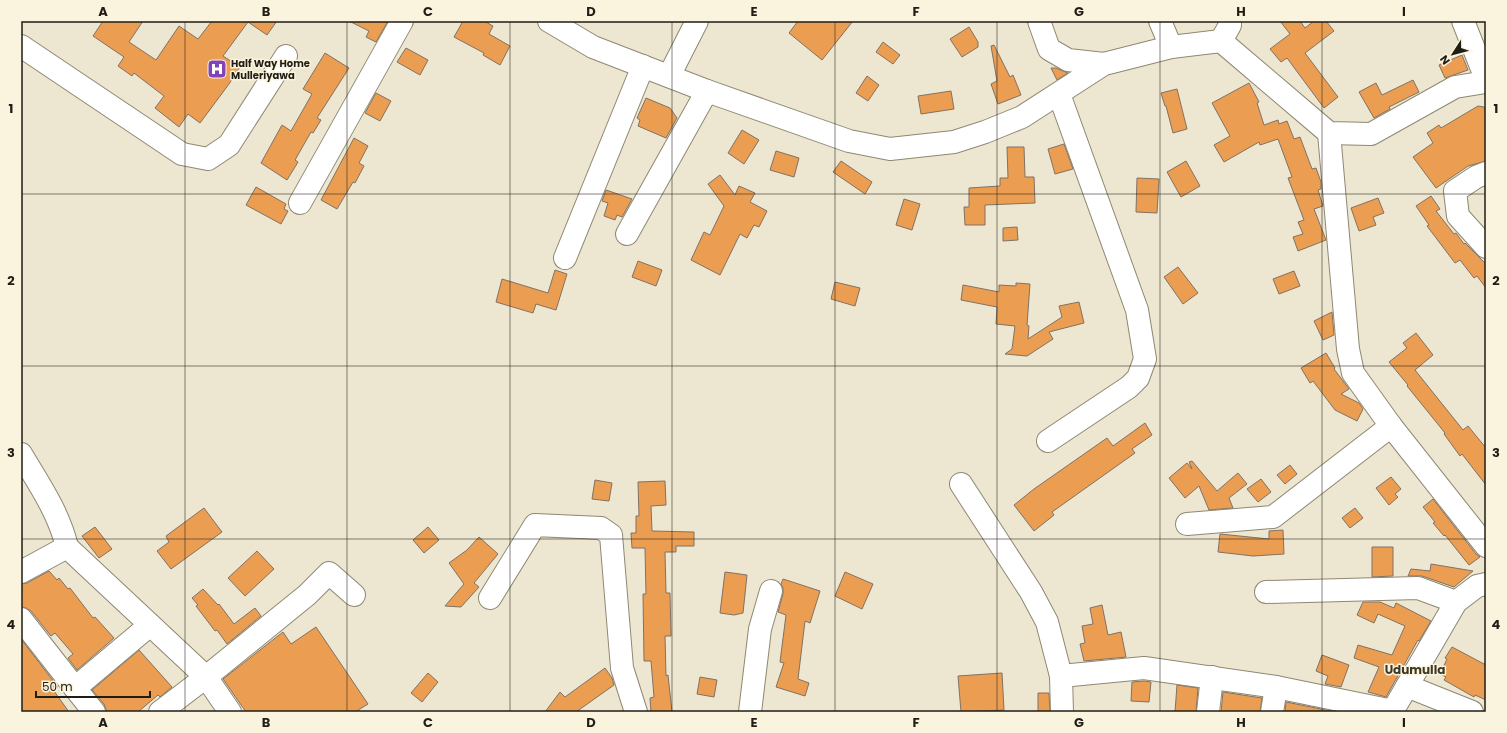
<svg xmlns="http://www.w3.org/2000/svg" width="1507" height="733" font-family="Poppins,sans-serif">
	<rect width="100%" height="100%" fill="#ede6d0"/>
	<g fill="#eb9e52" stroke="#827163">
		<polygon points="103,21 143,21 129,42 156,60 179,26 198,39 212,21 277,21 267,35 248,22 223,56 240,67 229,84 200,123 188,114 179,127 155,108 164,96 134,73 132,76 118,66 124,57 93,36"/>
		<polygon points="349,21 388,21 376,42 366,37 369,31"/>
		<polygon points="463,21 484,21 493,26 489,34 510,46 500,65 483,55 484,53 454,37"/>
		<polygon points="798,21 853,21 822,60 789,33"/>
		<polygon points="1280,21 1300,21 1305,28 1314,21 1326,21 1334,31 1305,53 1338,97 1324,108 1287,58 1281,62 1270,49 1290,34"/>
		<polygon points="969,27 978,42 978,47 962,57 950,39"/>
		<polygon points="883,42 900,55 893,64 876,52"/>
		<polygon points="994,45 1010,77 1013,75 1021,95 998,104 991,84 997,81 991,46"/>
		<polygon points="406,48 428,60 420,75 397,62"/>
		<polygon points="325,53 349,68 317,118 321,120 313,133 311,132 295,160 298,162 287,180 261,163 282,125 291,131 312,94 303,89"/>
		<polygon points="1462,55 1468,70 1445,78 1439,65"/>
		<polygon points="1051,68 1056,68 1068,73 1057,80"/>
		<polygon points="867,76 879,85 868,101 856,93"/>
		<polygon points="1413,80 1419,92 1389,107 1390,109 1374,118 1359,92 1376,83 1382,95"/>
		<polygon points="1249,83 1259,102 1257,103 1264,125 1278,120 1279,124 1287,121 1294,139 1300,137 1312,169 1316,168 1321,182 1321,189 1318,190 1323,206 1314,209 1326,240 1298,251 1293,237 1303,234 1298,222 1304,220 1288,178 1292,177 1278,139 1260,145 1259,142 1224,162 1214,145 1230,136 1212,103"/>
		<polygon points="1177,89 1187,129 1173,133 1166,106 1165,106 1161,93"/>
		<polygon points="951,91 954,109 921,114 918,96"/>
		<polygon points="376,93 391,101 380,121 365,113"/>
		<polygon points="646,98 670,108 677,118 666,138 638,126 640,120 637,118"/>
		<polygon points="1478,106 1484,107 1486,112 1486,161 1468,166 1436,188 1413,157 1433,143 1427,133 1439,125 1441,128"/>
		<polygon points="742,130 759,140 744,164 728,153"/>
		<polygon points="354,138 368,146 359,163 364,166 355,183 353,182 337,209 321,200"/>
		<polygon points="1064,144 1073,169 1055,174 1048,149"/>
		<polygon points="1007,147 1024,147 1025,177 1034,177 1035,203 985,205 985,225 965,225 964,207 969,207 969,188 1000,186 1000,178 1008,178"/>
		<polygon points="776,151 799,158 794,177 770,170"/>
		<polygon points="841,161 872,182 865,194 833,172"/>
		<polygon points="1186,161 1200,186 1181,197 1167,172"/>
		<polygon points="720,175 735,195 739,186 755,193 750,202 767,211 759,227 754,225 747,238 740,234 720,275 691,260 704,232 710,235 724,206 708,184"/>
		<polygon points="1137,178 1159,179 1157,213 1136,212"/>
		<polygon points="256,187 286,204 284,209 288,211 281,224 246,205"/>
		<polygon points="606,190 632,199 622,217 617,215 615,220 604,216 608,203 602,201"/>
		<polygon points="1431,196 1440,209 1436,211 1454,234 1456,233 1464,244 1465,243 1486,264 1486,288 1477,276 1474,278 1460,260 1455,263 1427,226 1429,225 1416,206"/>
		<polygon points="1378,198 1384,213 1373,217 1376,225 1359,231 1351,208"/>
		<polygon points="904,199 920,204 912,230 896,225"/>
		<polygon points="1017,227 1018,240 1003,241 1003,228"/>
		<polygon points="638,261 662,270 656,286 632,277"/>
		<polygon points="1178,267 1198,293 1183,304 1164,277"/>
		<polygon points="555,270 567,274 556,310 536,304 533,313 496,302 502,279 548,293"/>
		<polygon points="1294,271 1300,286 1279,294 1273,279"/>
		<polygon points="835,282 860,288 855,306 831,299"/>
		<polygon points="1016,283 1030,284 1027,325 1029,326 1028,339 1062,317 1059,306 1079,302 1084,323 1049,332 1053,339 1027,356 1005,354 1012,349 1015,326 996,324 997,307 961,300 963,285 999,292 999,285 1016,286"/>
		<polygon points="1332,312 1334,335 1323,340 1314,321"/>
		<polygon points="1416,333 1433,355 1415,370 1463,430 1468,426 1486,448 1486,485 1462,454 1460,456 1444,434 1445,433 1407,386 1408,385 1389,362 1407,348 1403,343"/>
		<polygon points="1326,353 1335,368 1334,369 1349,389 1341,394 1359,403 1363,409 1357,421 1335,410 1313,381 1310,383 1301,368"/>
		<polygon points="1145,423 1152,435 1132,449 1135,453 1052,512 1054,515 1034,531 1014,505 1034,489 1107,438 1113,446"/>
		<polygon points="1192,461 1217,491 1238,473 1247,484 1229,498 1233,508 1209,510 1199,486 1185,498 1169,478 1187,463 1192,469 1189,462"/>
		<polygon points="1290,465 1297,474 1285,484 1277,475"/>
		<polygon points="1391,477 1401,489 1395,494 1398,497 1389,505 1376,488"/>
		<polygon points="1261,479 1271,492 1258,502 1247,489"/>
		<polygon points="595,480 612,483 609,501 592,499"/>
		<polygon points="665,481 666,505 651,506 652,531 694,532 694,546 676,546 676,552 665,552 666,593 670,593 671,636 665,636 666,676 668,675 672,712 651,712 650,698 654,697 651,661 644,661 643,594 646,594 645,548 632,548 631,533 636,533 636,516 639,516 638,482"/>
		<polygon points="1433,499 1476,554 1480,557 1469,565 1445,535 1444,536 1433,523 1435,522 1423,507"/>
		<polygon points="204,508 222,532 171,569 157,551 169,542 166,536"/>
		<polygon points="1355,508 1363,518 1350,528 1342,518"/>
		<polygon points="95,527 112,549 99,558 82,536"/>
		<polygon points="428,527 439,540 424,553 413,540"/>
		<polygon points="1283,530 1284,554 1253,556 1218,552 1220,534 1269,539 1269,531"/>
		<polygon points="479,537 498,554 474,583 479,587 461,607 445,606 464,584 449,563 467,550"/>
		<polygon points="1372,547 1393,547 1393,576 1372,577"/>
		<polygon points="257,551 274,569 245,596 228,578"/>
		<polygon points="1431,564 1473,571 1454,587 1422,576 1408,576 1411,569 1430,571"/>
		<polygon points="49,571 57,580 59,578 68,589 70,588 93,618 95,617 114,638 77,670 68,658 73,654 55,633 51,636 31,611 26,608 21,607 21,584 27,583"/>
		<polygon points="725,572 747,575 743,613 734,615 720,613"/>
		<polygon points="845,572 873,584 862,609 835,596"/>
		<polygon points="783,579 820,591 810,623 805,621 798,679 809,683 805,696 776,687 784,663 780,662 786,615 778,612 783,594 783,588 781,584"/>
		<polygon points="203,589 218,605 219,604 234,624 255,608 261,616 227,644 217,630 215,631 196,606 198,605 192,598"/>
		<polygon points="1363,602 1380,602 1394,608 1396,603 1431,621 1419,641 1418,640 1386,697 1368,692 1379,667 1354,658 1358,645 1392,655 1405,626 1378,614 1374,623 1357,615"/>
		<polygon points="1102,605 1108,635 1121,632 1126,657 1084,661 1080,644 1085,643 1082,626 1093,624 1090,608"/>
		<polygon points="316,627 368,704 355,712 246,712 223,679 283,632 291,644"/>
		<polygon points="21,639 58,687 54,691 69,712 21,712"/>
		<polygon points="1452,647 1486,665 1486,700 1475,695 1474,697 1444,680 1446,677 1440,674 1447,659 1445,658"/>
		<polygon points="139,650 172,687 160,697 158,695 138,712 107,712 104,704 92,690"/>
		<polygon points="1322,655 1349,665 1341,687 1325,684 1328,676 1316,671"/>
		<polygon points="605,668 612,678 614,685 576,712 545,712 560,692 565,697"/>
		<polygon points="428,673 438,682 422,702 411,693"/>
		<polygon points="1002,673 1004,710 961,712 958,676"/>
		<polygon points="700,677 717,680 714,697 697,694"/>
		<polygon points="1144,681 1151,682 1149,702 1131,701 1132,682"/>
		<polygon points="1177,685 1198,688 1196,712 1175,712"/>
		<polygon points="1223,692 1262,698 1260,712 1221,712"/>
		<polygon points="1038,693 1049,693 1050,712 1038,712"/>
		<polygon points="1286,702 1336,712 1285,712"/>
	</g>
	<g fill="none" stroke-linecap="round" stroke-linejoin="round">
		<defs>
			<g id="minor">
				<polyline points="549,21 593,47 707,91 849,141 890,149 954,142 985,132 1022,117 1104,64 1171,47 1221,41 1329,133 1371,134 1455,87 1486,82"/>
				<polyline points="1039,21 1049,49 1068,60 1104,64"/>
				<polyline points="1160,21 1171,47"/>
				<polyline points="1463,21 1486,79"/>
				<polyline points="1221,41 1230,25 1230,21"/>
				<polyline points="21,46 182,154 208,159 229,145 286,56"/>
				<polyline points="669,76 697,21"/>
				<polyline points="1329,133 1348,349 1353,373 1391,426 1486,546"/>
				<polyline points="1486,173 1476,177 1455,191 1458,216 1486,247"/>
				<polyline points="300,203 402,21"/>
				<polyline points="627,234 707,91"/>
				<polyline points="565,258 643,66"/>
				<polyline points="1048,441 1129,387 1138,378 1145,359 1137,310 1059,94"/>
				<path d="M21 454C39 484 59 513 67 547"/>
				<polyline points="961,484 1031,592 1047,622 1061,676 1062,712"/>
				<polyline points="1187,524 1273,517 1391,426"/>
				<polyline points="21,572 67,547 206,677 160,712"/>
				<polyline points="1266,592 1418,588 1456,602"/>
				<polyline points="490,598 535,525 601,528 611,535 622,668 636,712"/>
				<polyline points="21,619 75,688 150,625"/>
				<polyline points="1061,676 1144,668 1276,687 1393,711"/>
				<polyline points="1407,686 1472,712"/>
				<polyline points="75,688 94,712"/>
				<polyline points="230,712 206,677 307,595 329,573 354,595"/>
				<polyline points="750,712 760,629 771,591"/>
				<polyline points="1208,712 1212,677"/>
				<polyline points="1272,712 1276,687"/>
				<polyline points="1392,712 1456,602 1477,586 1486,584"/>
			</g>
		</defs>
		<use href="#minor" stroke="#8e8873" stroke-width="24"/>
		<use href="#minor" stroke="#fff" stroke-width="22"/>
	</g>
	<path fill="none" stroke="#201d15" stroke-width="1" stroke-opacity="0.55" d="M185 21V712M347 21V712M510 21V712M672 21V712M835 21V712M997 21V712M1160 21V712M1322 21V712M21 194H1486M21 366H1486M21 539H1486"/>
	<defs>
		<symbol id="hospital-square" viewBox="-11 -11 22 22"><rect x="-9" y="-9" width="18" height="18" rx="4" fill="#8344ba" stroke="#faf3dd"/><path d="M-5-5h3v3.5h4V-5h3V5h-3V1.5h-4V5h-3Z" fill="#fff"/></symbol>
	</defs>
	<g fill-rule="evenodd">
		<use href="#hospital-square" x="206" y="58" width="22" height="22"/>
	</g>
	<g text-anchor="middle" stroke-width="3" stroke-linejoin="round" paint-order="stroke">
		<g font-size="10" font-weight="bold" fill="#201d15" stroke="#faf3dd" text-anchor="start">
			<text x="231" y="67">Half Way Home<tspan x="231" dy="12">Mulleriyawa</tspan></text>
		</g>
		<g font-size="12" font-weight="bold" fill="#3d3725" stroke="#faf3dd">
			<text x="1415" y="674">Udumulla</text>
		</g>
	</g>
	<rect width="1507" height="733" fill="none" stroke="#faf3dd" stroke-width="44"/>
	<g transform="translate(1453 54) rotate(234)" stroke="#faf3dd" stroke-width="3" paint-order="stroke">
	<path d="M0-3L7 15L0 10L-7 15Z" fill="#201d15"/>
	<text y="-6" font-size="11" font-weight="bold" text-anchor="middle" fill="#201d15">N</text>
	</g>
	<path d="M36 691v6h114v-6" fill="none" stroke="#201d15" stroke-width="2"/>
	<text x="42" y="691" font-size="12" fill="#201d15" stroke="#faf3dd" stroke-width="3" paint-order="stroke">50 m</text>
	<rect x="22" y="22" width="1463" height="689" fill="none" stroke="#201d15" stroke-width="1.5"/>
	<g font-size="13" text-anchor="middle" font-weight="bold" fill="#201d15">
		<text x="103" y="16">A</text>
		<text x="266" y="16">B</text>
		<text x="428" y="16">C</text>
		<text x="591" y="16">D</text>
		<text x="754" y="16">E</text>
		<text x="916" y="16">F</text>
		<text x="1079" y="16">G</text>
		<text x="1241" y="16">H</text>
		<text x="1404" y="16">I</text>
		<text x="11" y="113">1</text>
		<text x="1496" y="113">1</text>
		<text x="11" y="285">2</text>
		<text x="1496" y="285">2</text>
		<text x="11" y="457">3</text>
		<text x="1496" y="457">3</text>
		<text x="11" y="629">4</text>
		<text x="1496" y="629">4</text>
		<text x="103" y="727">A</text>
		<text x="266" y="727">B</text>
		<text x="428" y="727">C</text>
		<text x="591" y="727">D</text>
		<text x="754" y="727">E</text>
		<text x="916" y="727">F</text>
		<text x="1079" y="727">G</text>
		<text x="1241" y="727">H</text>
		<text x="1404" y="727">I</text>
	</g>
</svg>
